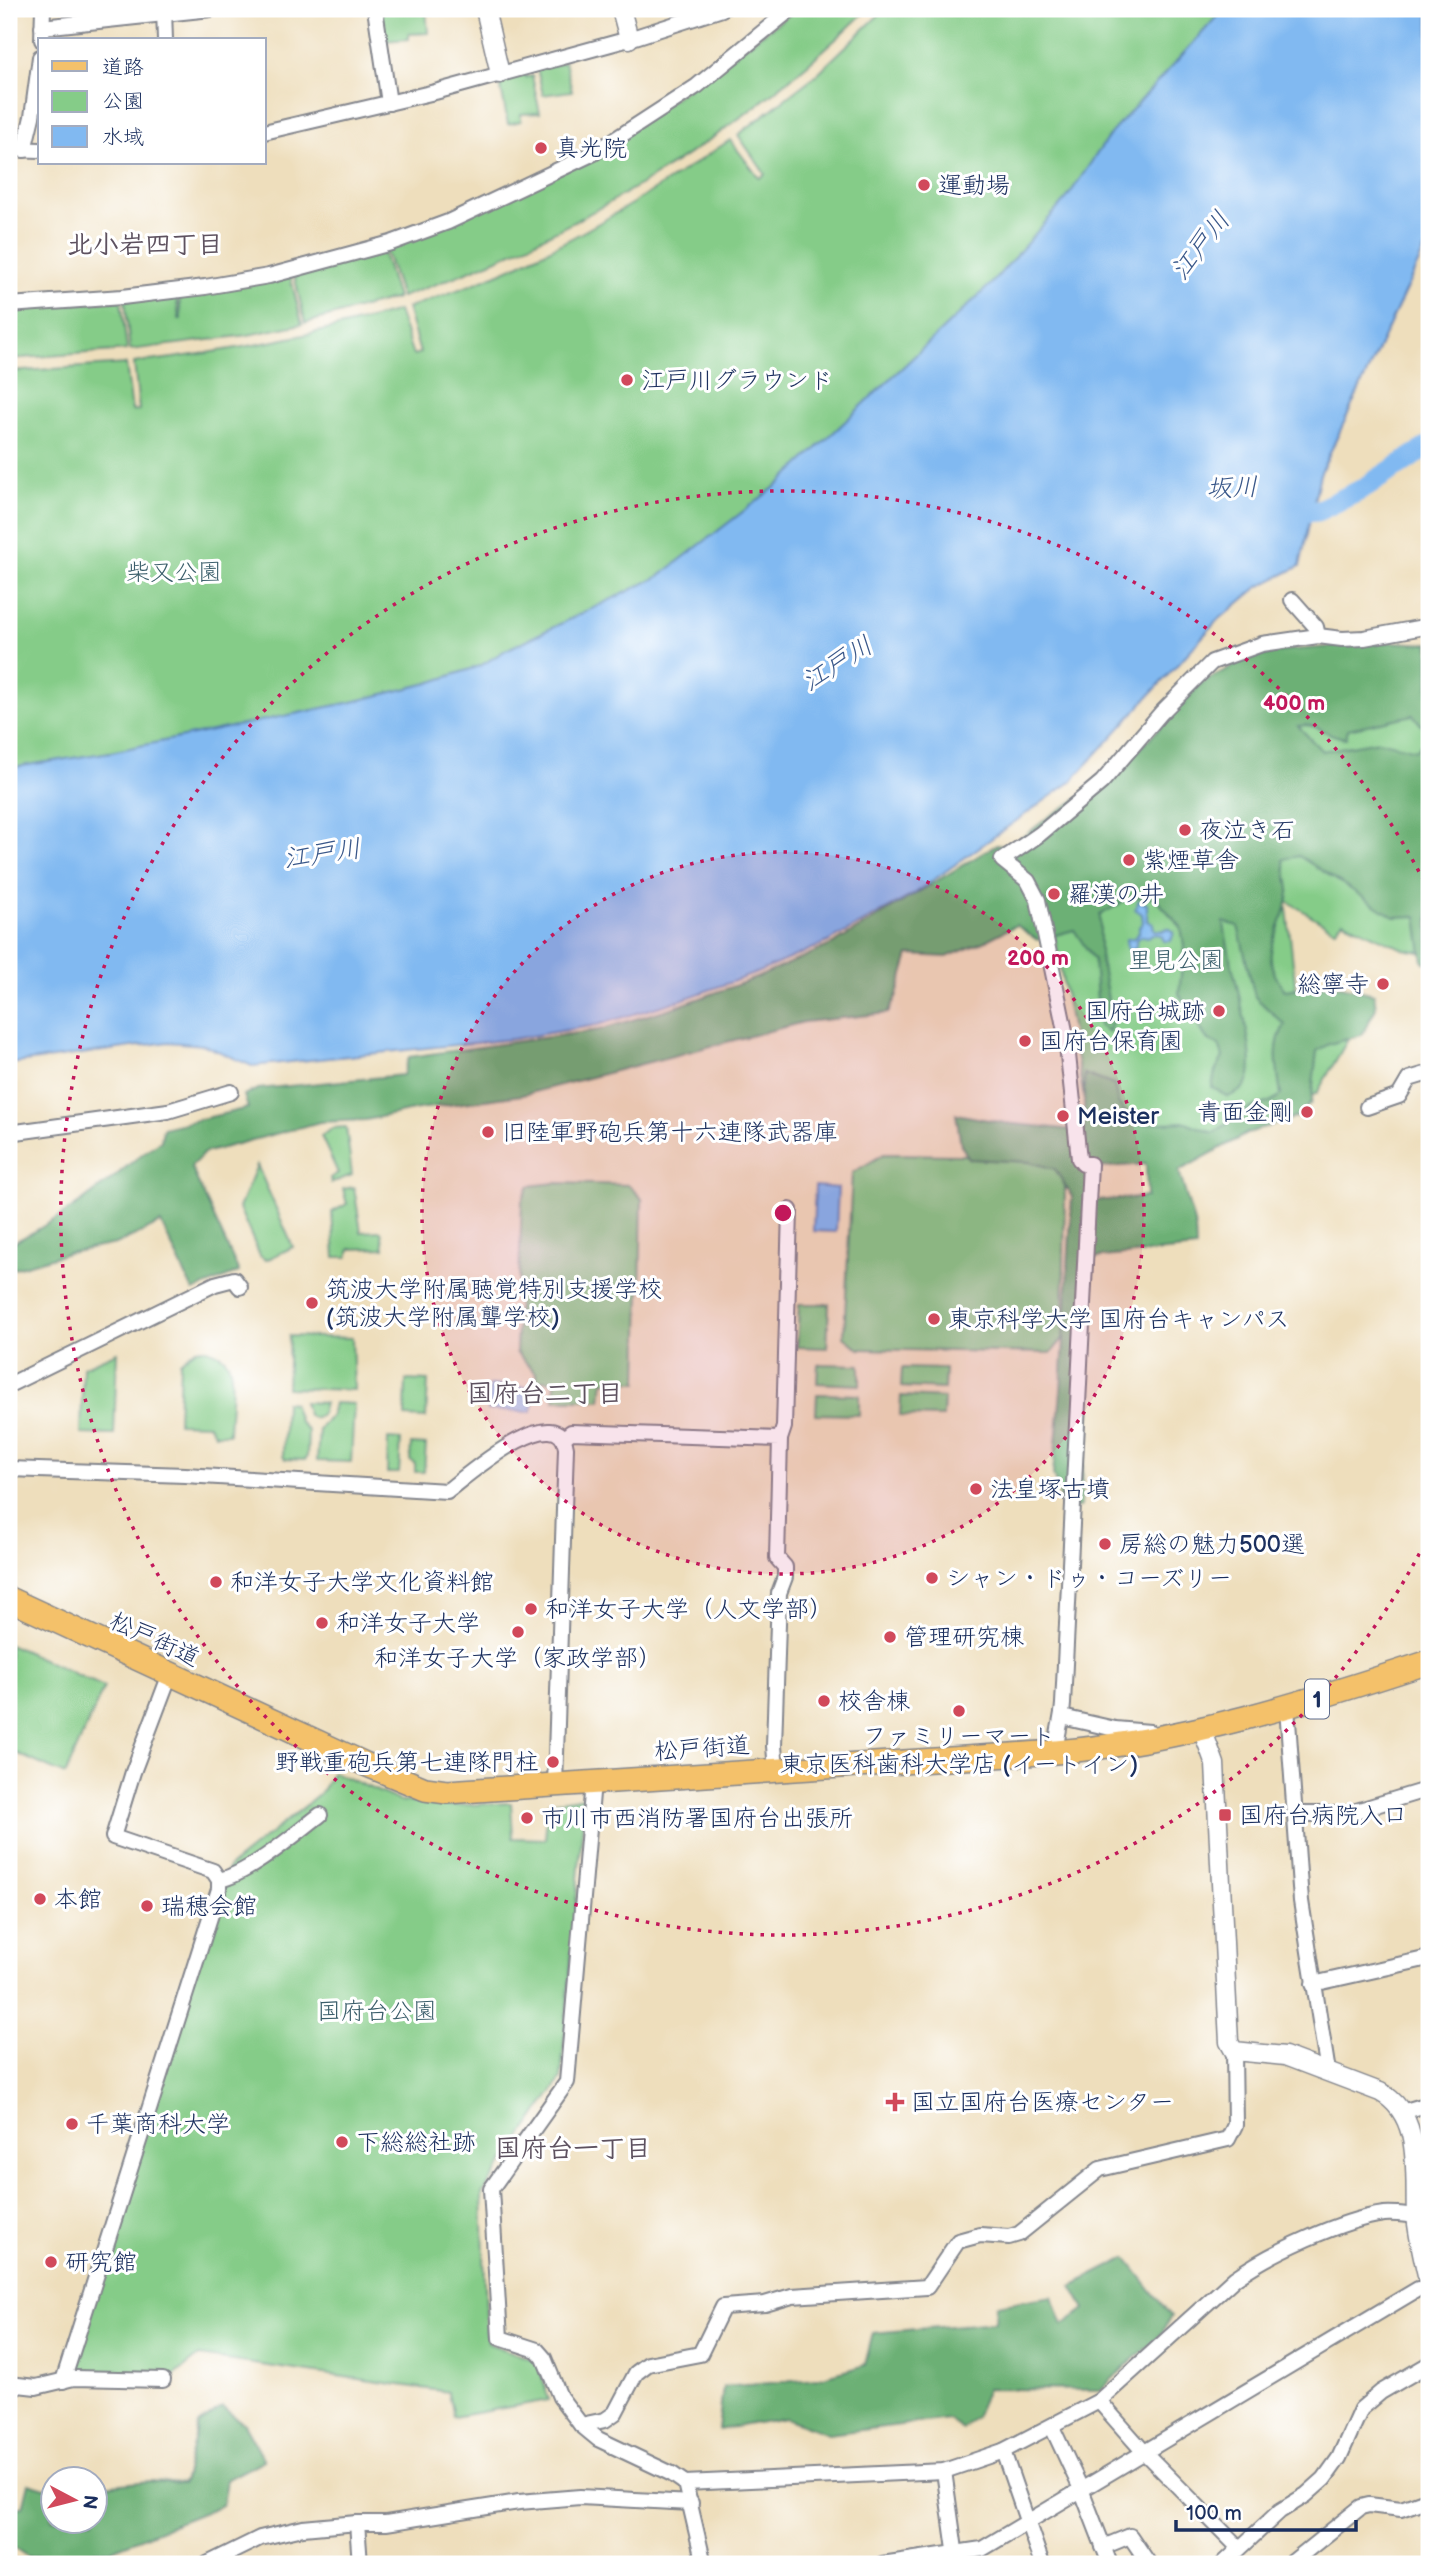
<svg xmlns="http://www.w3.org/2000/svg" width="1438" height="2573" font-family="'Balsamiq Sans','Klee One',sans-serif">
	<rect width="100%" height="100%" fill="#fff"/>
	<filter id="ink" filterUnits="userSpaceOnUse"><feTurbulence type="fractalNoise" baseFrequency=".0143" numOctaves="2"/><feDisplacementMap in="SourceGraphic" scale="14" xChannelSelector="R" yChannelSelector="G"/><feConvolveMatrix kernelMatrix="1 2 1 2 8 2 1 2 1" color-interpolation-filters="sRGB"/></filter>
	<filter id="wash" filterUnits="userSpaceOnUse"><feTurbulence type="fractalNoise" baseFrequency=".00686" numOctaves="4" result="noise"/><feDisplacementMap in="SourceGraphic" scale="28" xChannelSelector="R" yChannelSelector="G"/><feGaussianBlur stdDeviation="1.57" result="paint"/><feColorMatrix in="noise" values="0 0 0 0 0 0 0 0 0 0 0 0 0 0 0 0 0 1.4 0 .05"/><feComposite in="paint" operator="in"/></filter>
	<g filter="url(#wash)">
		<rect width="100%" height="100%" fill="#eedebc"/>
		<g fill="#85cc88" stroke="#507e73" stroke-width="2">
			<polygon points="379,9 426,9 428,33 409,34 409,39 384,41"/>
			<path d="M797 9H868C736 138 575 236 401 297L385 249 594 156Z"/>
			<path d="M885 9H1224L1111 133 1067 198 991 284 779 484 658 577 506 650 480 666 429 683 352 702 111 752 9 768V372L126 364 132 411 139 410 134 363C224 352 311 337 398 311L413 355 420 353 407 308C450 293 492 278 532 258 602 225 666 183 730 140L759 178 765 174 738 135 816 75Z"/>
			<polygon points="565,62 572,91 543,95 537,69"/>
			<polygon points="525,73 526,77 532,76 540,113 521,114 521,121 508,124 500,83 503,79"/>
			<polygon points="382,250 397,298 305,323 294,274"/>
			<polygon points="290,275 302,324 248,335 130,350 125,300 176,294 179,319 181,319 179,294"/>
			<polygon points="121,300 127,350 9,359 9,309"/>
			<polygon points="1429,643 1429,949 1422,949 1421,952 1403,949 1343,921 1335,930 1275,894 1287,908 1296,992 1355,1027 1317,1093 1267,1122 1248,1129 1096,1152 1084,1098 1046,888 1372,648"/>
			<polygon points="346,1127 352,1175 331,1183 330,1178 338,1173 321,1136 333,1128"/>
			<polygon points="884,1154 1043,1156 1065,1179 1063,1339 1051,1353 859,1349 844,1337 852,1173"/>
			<polygon points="257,1165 293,1247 266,1260 260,1256 239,1208"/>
			<polygon points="555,1183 629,1185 642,1199 638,1382 603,1381 601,1400 554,1400 555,1381 537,1380 537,1374 516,1352 522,1201 529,1186"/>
			<polygon points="354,1187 361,1232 381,1231 384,1248 350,1249 348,1257 335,1257 332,1212 347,1204 343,1189"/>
			<polygon points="799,1304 829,1304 827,1348 797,1347"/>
			<polygon points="289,1336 352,1338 354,1390 287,1388"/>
			<path d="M203 1348C212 1350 222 1353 227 1361 236 1374 229 1417 229 1434H215L208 1424 178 1423 180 1362 196 1349Z"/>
			<polygon points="117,1352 114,1435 81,1434 83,1367"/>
			<polygon points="818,1364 860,1365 860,1385 817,1383"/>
			<polygon points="902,1368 945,1369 944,1389 901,1387"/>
			<polygon points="406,1380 428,1381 426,1418 405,1417"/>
			<polygon points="817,1394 859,1395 859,1415 816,1414"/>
			<polygon points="901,1396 944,1398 943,1417 900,1416"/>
			<polygon points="285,1402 293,1403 299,1421 308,1431 307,1457 305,1460 285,1459 283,1456"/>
			<polygon points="304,1402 324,1403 321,1415 313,1418 308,1415"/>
			<polygon points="334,1403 354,1404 351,1462 317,1461 319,1429 331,1416"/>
			<polygon points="388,1439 401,1440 399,1473 387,1473"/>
			<polygon points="411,1444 426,1445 424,1472 415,1472 415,1464 410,1460"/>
			<polygon points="9,1644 104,1687 65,1775 9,1750"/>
			<polygon points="333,1772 400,1801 441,1806 511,1803 513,1838 545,1839 548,1803 585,1797 561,2079 482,2194 487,2343 537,2361 549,2400 453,2417 448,2392 199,2356 174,2376 78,2372 83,2354 78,2349 220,1881 230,1866 320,1794"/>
		</g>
		<g fill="#6cb074" stroke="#447069" stroke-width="2" fill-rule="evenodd">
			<path d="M1393 642 1429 644V734L1413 715 1348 729 1346 738C1325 736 1319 722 1298 726L1322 751 1379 741 1416 750 1429 736V963L1423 962 1417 916 1394 917 1299 856 1284 859C1285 870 1289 882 1289 892 1286 932 1252 950 1285 990L1326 985 1342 986 1374 994 1376 1008 1362 1035 1329 1044 1317 1051 1311 1103 1297 1117 1248 1133 1179 1171 1195 1226 1196 1248 1093 1258 1081 1506 1064 1511 1053 1474 1061 1391 1072 1197 1055 1169 1029 1162 969 1159 961 1145 956 1114 1005 1123 1084 1131V1074L1114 1085 1118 1103 1136 1124 1186 1122 1213 1133C1224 1127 1231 1120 1241 1113 1253 1104 1267 1107 1281 1095 1278 1072 1271 1045 1285 1025L1255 997 1238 926 1224 922C1226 957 1261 1057 1248 1081 1244 1090 1237 1093 1228 1097L1212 1087 1215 1072 1223 1057 1219 1045 1208 1041 1179 994 1184 946 1181 927 1155 898 1132 897 1100 915V955L1112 1022 1109 1032 1099 1026 1094 960 1074 930 1037 940 1016 925 983 942 947 957 909 955 897 995 888 1013 804 1022 522 1095 418 1109 366 1120 320 1122 204 1153 191 1167 239 1272 193 1291 161 1223 116 1244 68 1253 9 1270V1245C43 1228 75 1208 105 1184 124 1170 140 1153 161 1141L163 1128 248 1108 244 1095 258 1089 403 1075 409 1057 599 1030 681 1005 756 978 833 944 996 845 1011 846 1050 816 1117 774 1201 683 1248 658 1290 650ZM1146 1164 1147 1197 1093 1201 1097 1168Z"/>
			<polygon points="1126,2258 1171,2316 1161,2335 1100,2390 987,2389 975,2417 962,2429 949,2419 828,2434 785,2418 718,2430 723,2387 817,2379 865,2365 873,2333 995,2322 996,2305 1052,2296 1063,2325 1085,2309 1072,2286"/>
			<polygon points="222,2407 244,2424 264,2460 226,2480 222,2505 110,2550 28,2557 9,2544 9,2508 23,2507 29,2483 52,2490 52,2520 94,2520 95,2487 149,2481 183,2483 198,2425"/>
		</g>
		<g fill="#81b9f1" stroke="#4e74a8" stroke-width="2">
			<polygon points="1224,9 1429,9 1429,240 1320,474 1300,566 1258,587 1216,622 1072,781 914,894 828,942 754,974 681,1000 597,1025 513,1039 252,1066 204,1045 168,1042 9,1064 9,768 111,752 352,702 429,683 480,666 506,650 658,577 779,484 991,284 1067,198 1111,133"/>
			<polygon points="1138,901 1147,904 1147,921 1153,924 1154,930 1162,931 1168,928 1174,932 1171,941 1164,941 1161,935 1153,934 1148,937 1142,936 1136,940 1136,946 1132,950 1127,948 1126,939 1134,938 1139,933 1139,927 1143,922 1142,914 1135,909"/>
			<polygon points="815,1186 838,1188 836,1232 813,1231"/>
			<polygon points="489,1385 534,1388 532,1412 488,1410"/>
		</g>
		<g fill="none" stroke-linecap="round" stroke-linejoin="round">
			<polyline stroke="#81b9f1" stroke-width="21" points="1285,513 1317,511 1359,491 1429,446"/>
		</g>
	</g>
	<g filter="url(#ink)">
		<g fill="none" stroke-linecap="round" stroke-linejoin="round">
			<defs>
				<g id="minor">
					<polyline points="164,9 165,40"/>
					<polyline points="375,9 389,103"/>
					<polyline points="42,27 211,9"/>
					<polyline points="42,40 43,9"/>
					<polyline points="264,132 435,92 629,39 722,9"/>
					<polyline points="9,149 40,150"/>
					<polyline points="24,150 32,117 40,57"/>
					<polyline points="9,305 122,297 205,287 269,276 391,243 448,222 594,153 697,86 791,9"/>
					<polyline points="1292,600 1316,627 1318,636"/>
					<polyline points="1367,1107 1399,1096 1409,1079 1429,1073"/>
					<polyline points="9,1133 168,1111 231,1092"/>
					<polyline points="9,1385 215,1284 234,1279 240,1287"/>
					<polyline points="564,1438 571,1432 780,1439 777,1558 785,1567 785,1577 779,1593 774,1746 776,1770"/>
					<polyline points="780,1439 784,1427 790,1210"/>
					<path d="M9 1469 185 1475 447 1491C464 1478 558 1396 566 1448L555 1785"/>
					<polyline points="1287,1707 1301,1901 1328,2072"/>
					<polyline points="1062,1717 1115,1729 1150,1732"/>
					<path d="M1056 1752C1056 1736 1062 1721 1063 1704L1090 1164H1083L1079 1159 1066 1036 1038 900 1028 881 1002 860 1040 834 1102 782 1161 713 1212 662 1262 644 1318 636 1342 639 1364 638 1429 626"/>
					<path d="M593 1782 567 2082 491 2189 500 2338 537 2350 544 2358 560 2397 581 2425 598 2439 672 2474 685 2483 944 2471 1003 2451 1099 2401 1235 2278C1270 2253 1341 2220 1384 2214 1394 2213 1406 2215 1417 2216"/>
					<polyline points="1295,1814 1346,1814 1429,1789"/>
					<path d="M219 1880C249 1874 295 1834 320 1815"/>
					<polyline points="1313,1984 1429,1958"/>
					<polyline points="1402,2112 1429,2104"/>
					<polyline points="63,2381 219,1889 219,1880 213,1871 113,1837 133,1772 170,1674"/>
					<polyline points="9,2384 36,2387 74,2378 163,2380"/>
					<polyline points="1099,2401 1144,2452 1239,2548"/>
					<polyline points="581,2425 605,2420 615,2413 636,2373 648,2364 700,2354 723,2307 765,2304 792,2296 927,2287 958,2241 980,2235 1009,2237 1019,2234 1100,2169 1228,2139 1235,2125 1234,2051"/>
					<polyline points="1052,2427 1081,2489 1110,2564"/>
					<polyline points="1003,2451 1042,2564"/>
					<polyline points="944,2471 957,2564"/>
					<polyline points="685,2483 704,2564"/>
					<polyline points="357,2523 360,2564"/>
					<polyline points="1103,2547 1130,2536 1149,2564"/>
					<polyline points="207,2564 260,2538 303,2528 357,2523 386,2523 519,2502 580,2497 691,2503"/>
					<polyline points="882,2564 982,2549 1418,2289"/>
					<polyline points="1223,2564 1280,2511 1306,2495 1324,2479 1339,2458 1361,2409 1381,2392 1429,2364"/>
					<polyline points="1290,2564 1361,2507 1369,2505 1401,2509 1429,2499"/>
				</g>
				<g id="tertiary">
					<polyline points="485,9 500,74"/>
					<polyline points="621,9 629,39"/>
					<path d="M1202 1729 1215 1764 1229 2042 1234 2051 1285 2056 1380 2092C1423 2115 1414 2174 1416 2215 1418 2238 1424 2261 1429 2284"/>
				</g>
				<path id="primary" d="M9 1599 365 1764 425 1789 447 1792 1056 1752C1185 1741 1307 1702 1429 1662"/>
			</defs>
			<use href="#minor" stroke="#84868d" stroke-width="18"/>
			<use href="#tertiary" stroke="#84868d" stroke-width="21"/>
			<use href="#primary" stroke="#84868d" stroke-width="26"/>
			<use href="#minor" stroke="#fff" stroke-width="14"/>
			<use href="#tertiary" stroke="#fff" stroke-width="18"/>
			<use href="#primary" stroke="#f4c16b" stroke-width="23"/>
		</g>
	</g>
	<circle cx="783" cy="1213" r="361" fill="#c2185b" fill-opacity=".12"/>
	<g fill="none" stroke="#c2185b" stroke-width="3.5" stroke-dasharray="3.5 7">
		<circle cx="783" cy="1213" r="361"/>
		<path d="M1429 1535A722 722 0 1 1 1429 891"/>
	</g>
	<g fill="#d1495b" stroke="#fff" stroke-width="2.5">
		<circle cx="541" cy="148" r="7"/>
		<circle cx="924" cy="185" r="7"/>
		<circle cx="627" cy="380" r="7"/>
		<circle cx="1185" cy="830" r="7"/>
		<circle cx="1129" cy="860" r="7"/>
		<circle cx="1054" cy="894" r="7"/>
		<circle cx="1383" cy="984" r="7"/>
		<circle cx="1219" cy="1011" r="7"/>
		<circle cx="1025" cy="1041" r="7"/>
		<circle cx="1307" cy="1112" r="7"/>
		<circle cx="1063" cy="1116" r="7"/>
		<circle cx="488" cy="1132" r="7"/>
		<circle cx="312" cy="1303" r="7"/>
		<circle cx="934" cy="1319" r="7"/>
		<circle cx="976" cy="1489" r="7"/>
		<circle cx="1105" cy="1544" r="7"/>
		<circle cx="932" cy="1578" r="7"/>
		<circle cx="216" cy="1582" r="7"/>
		<circle cx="531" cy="1609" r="7"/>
		<circle cx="322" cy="1623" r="7"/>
		<circle cx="518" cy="1632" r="7"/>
		<circle cx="890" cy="1637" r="7"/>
		<circle cx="824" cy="1701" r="7"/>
		<circle cx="959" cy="1711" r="7"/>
		<circle cx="553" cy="1762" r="7"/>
		<rect x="1218" y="1808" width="14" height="14" rx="3.5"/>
		<circle cx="527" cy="1818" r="7"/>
		<circle cx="40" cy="1899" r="7"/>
		<circle cx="147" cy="1906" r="7"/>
		<path d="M891.5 2091.5h7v7h7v7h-7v7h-7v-7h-7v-7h7z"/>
		<circle cx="72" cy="2124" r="7"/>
		<circle cx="342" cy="2142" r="7"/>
		<circle cx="51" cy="2262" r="7"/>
	</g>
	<g text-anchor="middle" stroke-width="6" stroke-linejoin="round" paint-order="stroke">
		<rect fill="#fff" stroke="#5f6d8e" stroke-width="2" x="1305" y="1679.5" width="24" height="39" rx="5"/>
		<g font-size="23" font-weight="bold" fill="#1b2f5e">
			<text x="1317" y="1707">1</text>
		</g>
		<g font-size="24" fill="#1b2f5e" stroke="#fff" text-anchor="start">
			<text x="555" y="156">真光院</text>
			<text x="938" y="193">運動場</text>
			<text x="641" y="388">江戸川グラウンド</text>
			<text x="1199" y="838">夜泣き石</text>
			<text x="1143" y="868">紫煙草舎</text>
			<text x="1068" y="902">羅漢の井</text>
			<text x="1369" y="992" text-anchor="end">総寧寺</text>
			<text x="1205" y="1019" text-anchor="end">国府台城跡</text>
			<text x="1039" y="1049">国府台保育園</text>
			<text x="1293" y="1120" text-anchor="end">青面金剛</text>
			<text x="1077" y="1124">Meister</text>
			<text x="502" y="1140">旧陸軍野砲兵第十六連隊武器庫</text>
			<text x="326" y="1297">筑波大学附属聴覚特別支援学校<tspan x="326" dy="28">(筑波大学附属聾学校)</tspan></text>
			<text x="948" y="1327">東京科学大学 国府台キャンパス</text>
			<text x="990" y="1497">法皇塚古墳</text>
			<text x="1119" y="1552">房総の魅力500選</text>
			<text x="946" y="1586">シャン・ドゥ・コーズリー</text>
			<text x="230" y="1590">和洋女子大学文化資料館</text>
			<text x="545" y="1617">和洋女子大学（人文学部）</text>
			<text x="336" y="1631">和洋女子大学</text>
			<text x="904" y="1645">管理研究棟</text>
			<text x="518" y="1666" text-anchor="middle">和洋女子大学（家政学部）</text>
			<text x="838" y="1709">校舎棟</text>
			<text x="959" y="1744" text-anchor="middle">ファミリーマート<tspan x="959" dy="28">東京医科歯科大学店 (イートイン)</tspan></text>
			<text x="539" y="1770" text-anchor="end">野戦重砲兵第七連隊門柱</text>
			<text x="1239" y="1823">国府台病院入口</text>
			<text x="541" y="1826">市川市西消防署国府台出張所</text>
			<text x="54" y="1907">本館</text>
			<text x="161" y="1914">瑞穂会館</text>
			<text x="911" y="2110">国立国府台医療センター</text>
			<text x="86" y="2132">千葉商科大学</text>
			<text x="356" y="2150">下総総社跡</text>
			<text x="65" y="2270">研究館</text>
		</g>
		<g font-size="24" fill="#3b5e6b" stroke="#fff">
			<text x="174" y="580">柴又公園</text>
			<text x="1176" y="968">里見公園</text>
			<text x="377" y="2019">国府台公園</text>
		</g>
		<g font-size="24" fill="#1b2f5e" stroke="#fff">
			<text transform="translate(155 1639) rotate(25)" y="8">松戸街道</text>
			<text transform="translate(702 1748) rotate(-4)" y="8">松戸街道</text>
		</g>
		<g font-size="26" font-weight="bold" fill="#5e5260" stroke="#fff">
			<text x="145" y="253">北小岩四丁目</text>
			<text x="545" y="1402">国府台二丁目</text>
			<text x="573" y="2157">国府台一丁目</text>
		</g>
		<g font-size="26" font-style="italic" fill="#3a588a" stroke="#fff">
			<text transform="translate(1200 245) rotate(-52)" y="9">江戸川</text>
			<text transform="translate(1232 487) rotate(-2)" y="9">坂川</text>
			<text transform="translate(837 663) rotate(-32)" y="9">江戸川</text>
			<text transform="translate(322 853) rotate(-8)" y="9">江戸川</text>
		</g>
	</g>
	<circle cx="783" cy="1213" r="10" fill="#c2185b" stroke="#fff" stroke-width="3.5"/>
	<g font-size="21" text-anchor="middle" font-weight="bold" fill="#c2185b" stroke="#fff" stroke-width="6" stroke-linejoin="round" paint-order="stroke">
		<text x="1294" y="710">400 m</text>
		<text x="1038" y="965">200 m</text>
	</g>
	<rect width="1438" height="2573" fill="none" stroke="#fff" stroke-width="35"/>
	<rect x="38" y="38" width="228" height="126" fill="#ffffff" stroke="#a4acbf" stroke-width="2"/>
	<rect x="52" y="61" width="35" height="10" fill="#f4c16b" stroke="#a4acbf" stroke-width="2"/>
	<text x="102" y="74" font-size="21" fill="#1b2f5e">道路</text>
	<rect x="52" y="91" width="35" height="21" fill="#85cc88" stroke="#a4acbf" stroke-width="2"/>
	<text x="102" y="108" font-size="21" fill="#1b2f5e">公園</text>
	<rect x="52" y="126" width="35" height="21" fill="#81b9f1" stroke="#a4acbf" stroke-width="2"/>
	<text x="102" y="144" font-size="21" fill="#1b2f5e">水域</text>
	<g transform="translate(74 2500) rotate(97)"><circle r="33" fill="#ffffff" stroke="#a4acbf" stroke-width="2"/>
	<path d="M0-5L12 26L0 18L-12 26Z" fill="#d1495b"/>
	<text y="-10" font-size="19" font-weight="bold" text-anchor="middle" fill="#1b2f5e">N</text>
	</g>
	<path d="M1176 2520v10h180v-10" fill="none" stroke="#1b2f5e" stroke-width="3.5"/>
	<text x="1186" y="2520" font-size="21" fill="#1b2f5e" stroke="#ffffff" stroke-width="5" paint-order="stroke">100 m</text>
</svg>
